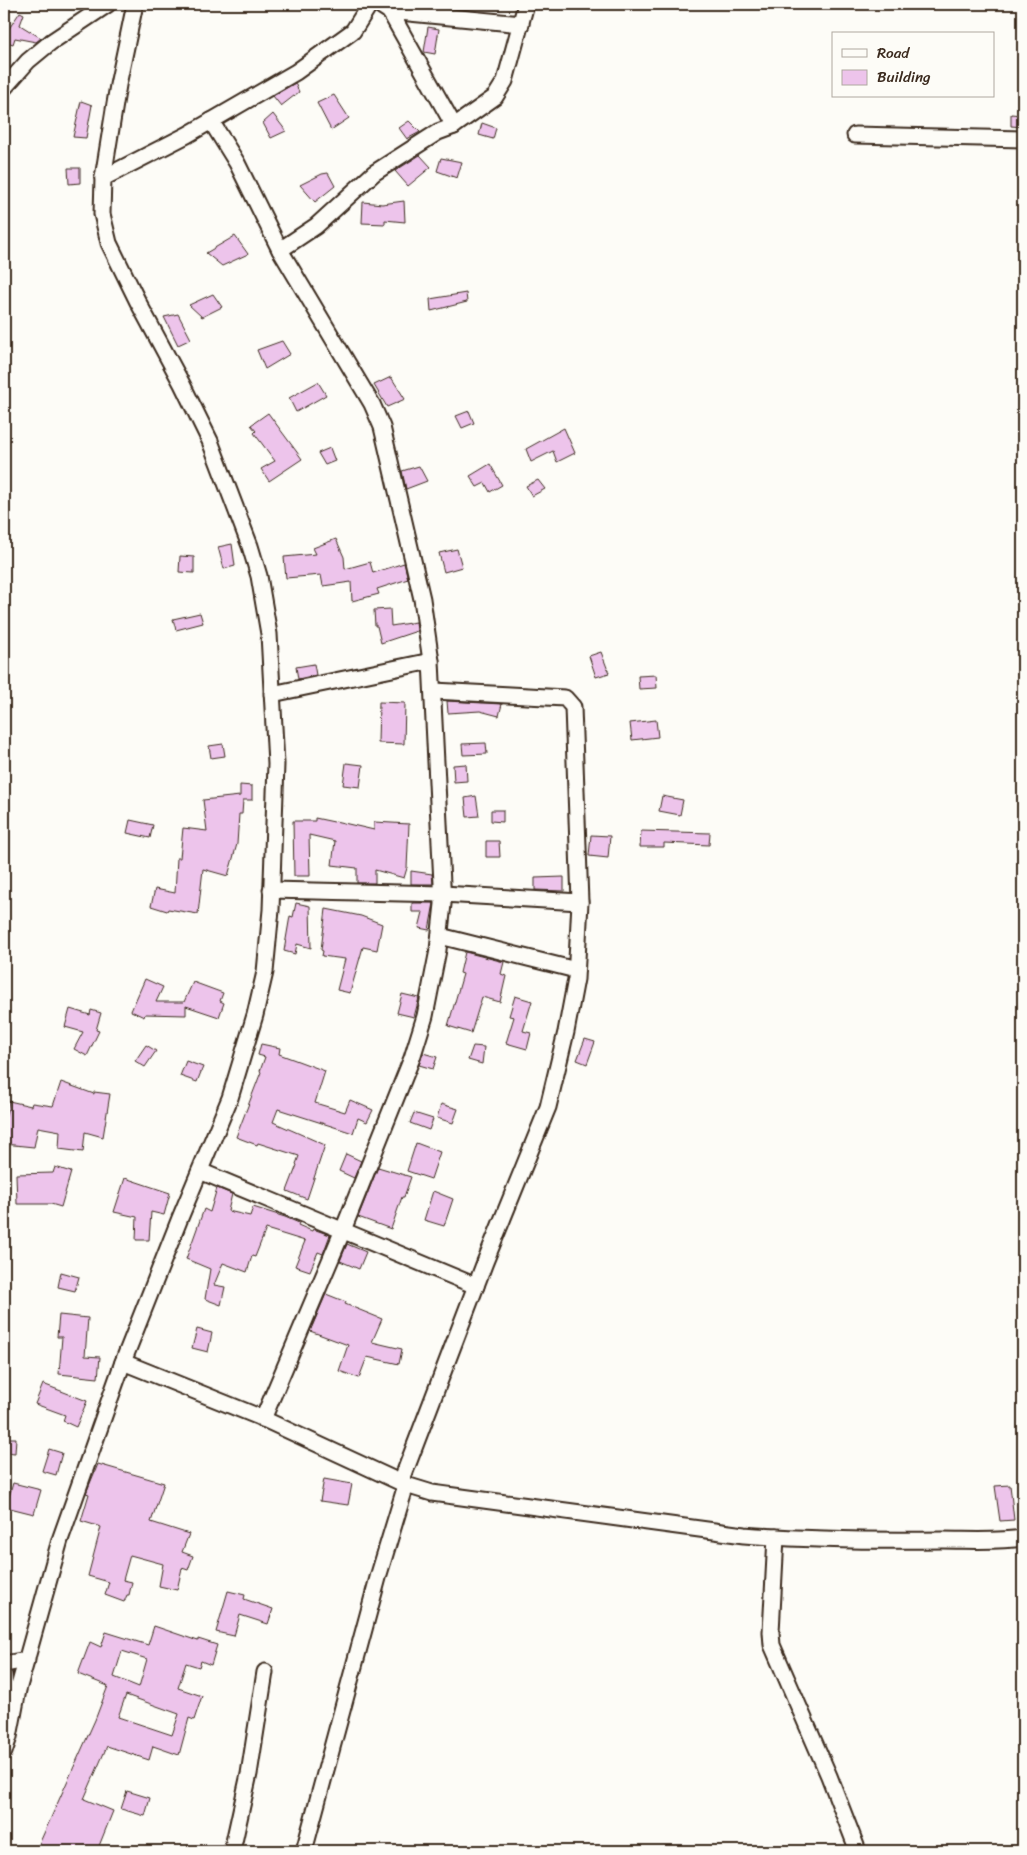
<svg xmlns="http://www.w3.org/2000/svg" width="1027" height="1855" viewBox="0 0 1027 1855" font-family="Sriracha,sans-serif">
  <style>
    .building { fill: #edc4eb; stroke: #3b2a1e; fill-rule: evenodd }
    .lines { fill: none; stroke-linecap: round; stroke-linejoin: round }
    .minor-casing { stroke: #3b2a1e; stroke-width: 19 }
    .minor { stroke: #fdfcf7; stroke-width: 15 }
  </style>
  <rect width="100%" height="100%" fill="#fdfcf7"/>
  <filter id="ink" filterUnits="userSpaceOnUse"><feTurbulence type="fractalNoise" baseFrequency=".02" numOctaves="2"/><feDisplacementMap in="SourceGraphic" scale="10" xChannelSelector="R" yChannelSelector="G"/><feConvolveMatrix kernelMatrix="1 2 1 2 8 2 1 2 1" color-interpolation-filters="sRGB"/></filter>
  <g filter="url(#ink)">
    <g class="building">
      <polygon points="20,12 24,14 20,25 41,38 36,42 15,38 13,44 4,41 4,36"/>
      <polygon points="428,27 439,29 435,54 424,52"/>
      <polygon points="295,83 299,92 281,106 273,96"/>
      <polygon points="334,95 349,118 331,130 317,103"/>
      <polygon points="81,101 92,105 86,138 73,137"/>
      <polygon points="273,114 286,131 271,138 263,123"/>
      <polygon points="1011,114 1021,115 1023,127 1011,126"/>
      <polygon points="409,121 420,132 407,139 399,128"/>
      <polygon points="482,123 496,128 493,139 479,135"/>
      <polygon points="420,155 431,167 408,186 395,171"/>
      <polygon points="441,158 462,162 457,178 437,171"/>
      <polygon points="68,168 80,168 80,183 69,184"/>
      <polygon points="328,173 335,186 315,202 300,185 322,174"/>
      <polygon points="404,201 405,222 385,220 385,224 362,223 363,202 382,204"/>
      <polygon points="235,236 248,254 222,266 206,253"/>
      <polygon points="466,293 467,302 431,311 430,299"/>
      <polygon points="213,294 222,307 202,317 189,305"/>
      <polygon points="178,314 191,339 178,345 164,317"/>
      <polygon points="282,341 290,354 265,369 257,350"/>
      <polygon points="391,377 405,399 387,407 374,385"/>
      <polygon points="318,382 326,395 296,412 289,398"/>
      <polygon points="469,411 474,423 462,428 456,416"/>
      <polygon points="268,413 302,459 269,481 261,469 275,461 254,433 256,431 251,425"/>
      <polygon points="564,428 575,453 557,462 553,451 531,462 526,449"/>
      <polygon points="330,448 335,461 325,465 318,453"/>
      <polygon points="490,464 502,485 490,492 485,483 477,487 470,476"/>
      <polygon points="419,466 427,481 406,489 402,471"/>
      <polygon points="538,480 545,489 532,496 526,486"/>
      <polygon points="336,539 344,557 345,569 370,562 373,573 404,563 408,579 377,589 379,594 352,601 351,582 323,586 321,575 286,578 284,557 316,554 313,548"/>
      <polygon points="232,544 235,566 224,569 218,547"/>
      <polygon points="457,549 462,567 444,572 439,553"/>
      <polygon points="180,556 194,557 194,573 179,572"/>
      <polygon points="390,609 391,626 416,622 417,631 381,643 377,626 375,626 374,610"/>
      <polygon points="200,613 203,623 176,630 173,619"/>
      <polygon points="601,652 609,673 596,677 589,656"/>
      <polygon points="314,664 316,675 298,679 296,667"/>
      <polygon points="656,675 657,688 639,689 638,676"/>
      <polygon points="447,701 501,704 502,704 499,716 480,711 448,713"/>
      <polygon points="379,702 405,703 404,744 378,743"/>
      <polygon points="656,720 658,737 632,740 630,723"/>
      <polygon points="486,743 487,754 463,755 462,744"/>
      <polygon points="223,744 225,756 211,758 209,746"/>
      <polygon points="346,763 363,765 360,787 343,785"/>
      <polygon points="466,764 467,781 454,782 453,765"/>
      <polygon points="240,785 252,786 252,800 243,800 242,814 239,814 237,844 228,876 203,869 198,914 168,909 167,911 151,906 155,889 175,893 177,858 180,858 183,828 207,831 203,800 240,796"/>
      <polygon points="476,796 479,816 467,817 465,798"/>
      <polygon points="662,796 683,800 680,815 659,811"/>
      <polygon points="491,810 503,810 503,822 491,821"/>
      <polygon points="315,818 334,822 335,821 374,830 374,822 409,824 407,868 404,878 375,870 375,883 357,883 357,868 332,865 335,841 309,835 310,876 294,876 293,821 315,821"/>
      <polygon points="130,820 153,825 150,838 127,833"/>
      <polygon points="641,831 710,833 709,845 664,843 664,847 640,847"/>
      <polygon points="591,835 610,836 608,858 589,856"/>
      <polygon points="486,841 499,841 500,857 486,857"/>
      <polygon points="411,871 432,874 433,884 411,884"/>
      <polygon points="564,877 564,891 535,890 535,878"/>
      <polygon points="296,903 310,906 311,948 297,944 295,954 284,951 290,916 293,917"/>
      <polygon points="412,903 434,903 429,930 419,928 423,912 412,912"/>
      <polygon points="326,909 361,916 382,924 377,950 363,947 350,993 337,990 345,959 322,956 323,951 321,950"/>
      <polygon points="465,952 504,962 501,974 506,976 500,1002 482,997 471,1033 448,1026 463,974 460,973"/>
      <polygon points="145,979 163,987 156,1002 184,1002 193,982 223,993 220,1001 224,1003 219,1017 186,1006 186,1015 145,1014 144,1017 131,1011"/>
      <polygon points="402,994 419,998 414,1017 397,1013"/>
      <polygon points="515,996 532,1001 523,1031 531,1033 527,1049 506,1043 514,1017 509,1016"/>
      <polygon points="70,1009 90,1015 91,1010 101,1013 96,1030 99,1031 87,1056 74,1049 83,1032 65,1027"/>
      <polygon points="585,1039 595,1042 587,1064 577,1060"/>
      <polygon points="261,1044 280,1048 279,1054 325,1071 315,1103 345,1112 350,1100 373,1110 367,1122 358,1118 353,1133 278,1109 273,1122 325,1145 307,1199 287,1191 297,1165 296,1164 299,1156 258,1143 257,1145 236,1137 261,1072 260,1071 265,1057 258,1055"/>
      <polygon points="146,1045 156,1051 145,1067 135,1061"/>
      <polygon points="473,1046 484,1047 482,1064 468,1060"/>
      <polygon points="423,1053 437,1057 433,1069 419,1065"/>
      <polygon points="186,1061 203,1067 197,1082 180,1076"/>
      <polygon points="61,1082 94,1094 94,1092 110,1094 103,1137 85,1132 83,1152 59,1149 60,1131 38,1127 34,1147 4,1144 4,1125 9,1101 31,1106 32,1103 53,1106"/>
      <polygon points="441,1104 458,1109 453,1123 437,1118"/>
      <polygon points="414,1113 433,1119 429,1130 410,1123"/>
      <polygon points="416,1143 440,1152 431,1179 407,1171"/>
      <polygon points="346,1154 361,1161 354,1178 339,1171"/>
      <polygon points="55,1167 71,1172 61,1207 51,1204 17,1204 16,1174 53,1173"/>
      <polygon points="378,1167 411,1177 404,1197 402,1197 391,1229 358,1217"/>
      <polygon points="125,1178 170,1193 164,1215 151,1212 149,1240 136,1240 137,1217 114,1212"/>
      <polygon points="217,1188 232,1194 228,1211 250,1216 253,1207 285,1217 299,1223 298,1225 312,1231 313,1229 330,1235 323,1254 318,1252 310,1271 295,1266 305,1241 266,1229 255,1257 252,1256 247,1272 223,1263 214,1285 225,1287 221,1305 205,1299 210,1269 186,1259 204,1209 210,1212"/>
      <polygon points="433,1191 453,1199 444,1226 424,1220"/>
      <polygon points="347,1244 366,1252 359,1269 340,1261"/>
      <polygon points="61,1272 79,1277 75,1291 58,1287"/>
      <polygon points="326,1294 346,1302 345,1304 382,1319 372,1342 402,1349 399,1364 367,1357 359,1378 339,1371 348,1345 310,1331"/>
      <polygon points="59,1315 88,1318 85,1356 100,1357 98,1378 59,1374 62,1337 57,1337"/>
      <polygon points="197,1329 212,1333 208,1352 192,1348"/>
      <polygon points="43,1384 87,1401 76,1427 63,1421 65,1415 35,1404"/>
      <polygon points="4,1438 16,1438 15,1453 4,1452"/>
      <polygon points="49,1449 62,1453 56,1475 42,1471"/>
      <polygon points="98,1464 164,1483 151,1522 189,1534 182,1552 193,1556 188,1570 182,1568 177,1590 159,1586 163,1564 130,1555 123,1580 132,1582 129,1595 127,1595 124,1602 105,1595 109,1582 88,1576 101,1527 81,1521 89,1494 86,1493"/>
      <polygon points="324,1479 352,1484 348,1505 320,1501"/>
      <polygon points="13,1483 41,1490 34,1514 6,1507"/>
      <polygon points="1010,1485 1014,1520 1000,1521 995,1486"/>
      <polygon points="228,1591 245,1595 244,1599 273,1609 268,1624 240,1615 234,1636 216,1632"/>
      <path d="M154,1626L198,1641V1639L217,1645L211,1665L201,1661L199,1667L186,1663L178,1688L202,1696L194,1720L189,1718L179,1755L153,1746L149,1760L107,1746L84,1799L113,1811L97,1851H36L95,1720L108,1686L78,1674L90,1642L101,1647L106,1632L148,1645ZM122,1651L147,1659L139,1687L114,1677ZM126,1695L179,1714L172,1735L118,1717Z"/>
      <polygon points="127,1791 150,1798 145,1816 121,1809"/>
    </g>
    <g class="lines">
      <defs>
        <g id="minor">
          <polyline points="378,4 389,11 393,17 454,126"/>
          <polyline points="389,11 521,24"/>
          <polyline points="4,88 28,61 51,42 108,4"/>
          <polyline points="211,121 237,163 280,250 372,404 382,427 422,599 431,661 443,904 438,950 425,1016 412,1058 343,1230 263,1419"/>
          <polyline points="855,135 1023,139"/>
          <polyline points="103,178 187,135 296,72 353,31 370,4"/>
          <polyline points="280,250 316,226 374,173 438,132 454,126 495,97 505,81 526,4"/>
          <polyline points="272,694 431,661"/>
          <polyline points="271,890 443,894 580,902"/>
          <polyline points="440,936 576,970"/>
          <polyline points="200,1171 476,1286"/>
          <path d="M123,1362L257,1416L406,1485L432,1493L744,1535C810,1540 876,1541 943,1540C969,1540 997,1542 1023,1538"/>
          <polyline points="401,1482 485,1262 548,1107 566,1032 576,979 580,902 573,707 565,698 434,691"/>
          <polyline points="776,1537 771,1632 772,1645 829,1776 858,1851"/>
          <polyline points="4,1664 27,1660"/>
          <polyline points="4,1676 7,1719"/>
          <polyline points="4,1752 9,1737 18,1690 60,1540 123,1362 180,1218 230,1098 255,1015 265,972 271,910 276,764 269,634 259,576 250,546 210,441 182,384 138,302 109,243 102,214 103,178 118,85 135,4"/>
          <polyline points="232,1851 249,1774 265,1672"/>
          <polyline points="304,1851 379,1574 406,1485"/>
        </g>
      </defs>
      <use href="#minor" class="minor-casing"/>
      <use href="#minor" class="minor"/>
    </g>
  </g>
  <rect width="1027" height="1855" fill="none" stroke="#fdfcf7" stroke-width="20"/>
  <rect x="10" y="10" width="1007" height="1835" fill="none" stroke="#3b2a1e" stroke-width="2" filter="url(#ink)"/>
  <rect x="832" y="32" width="162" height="65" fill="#fdfcf7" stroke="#afa8a0"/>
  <rect x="842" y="49" width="25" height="8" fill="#fdfcf7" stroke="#afa8a0"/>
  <text x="877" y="58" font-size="15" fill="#3b2a1e">Road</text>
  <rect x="842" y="70" width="25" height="15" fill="#edc4eb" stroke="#afa8a0"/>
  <text x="877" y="82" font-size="15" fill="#3b2a1e">Building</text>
</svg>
